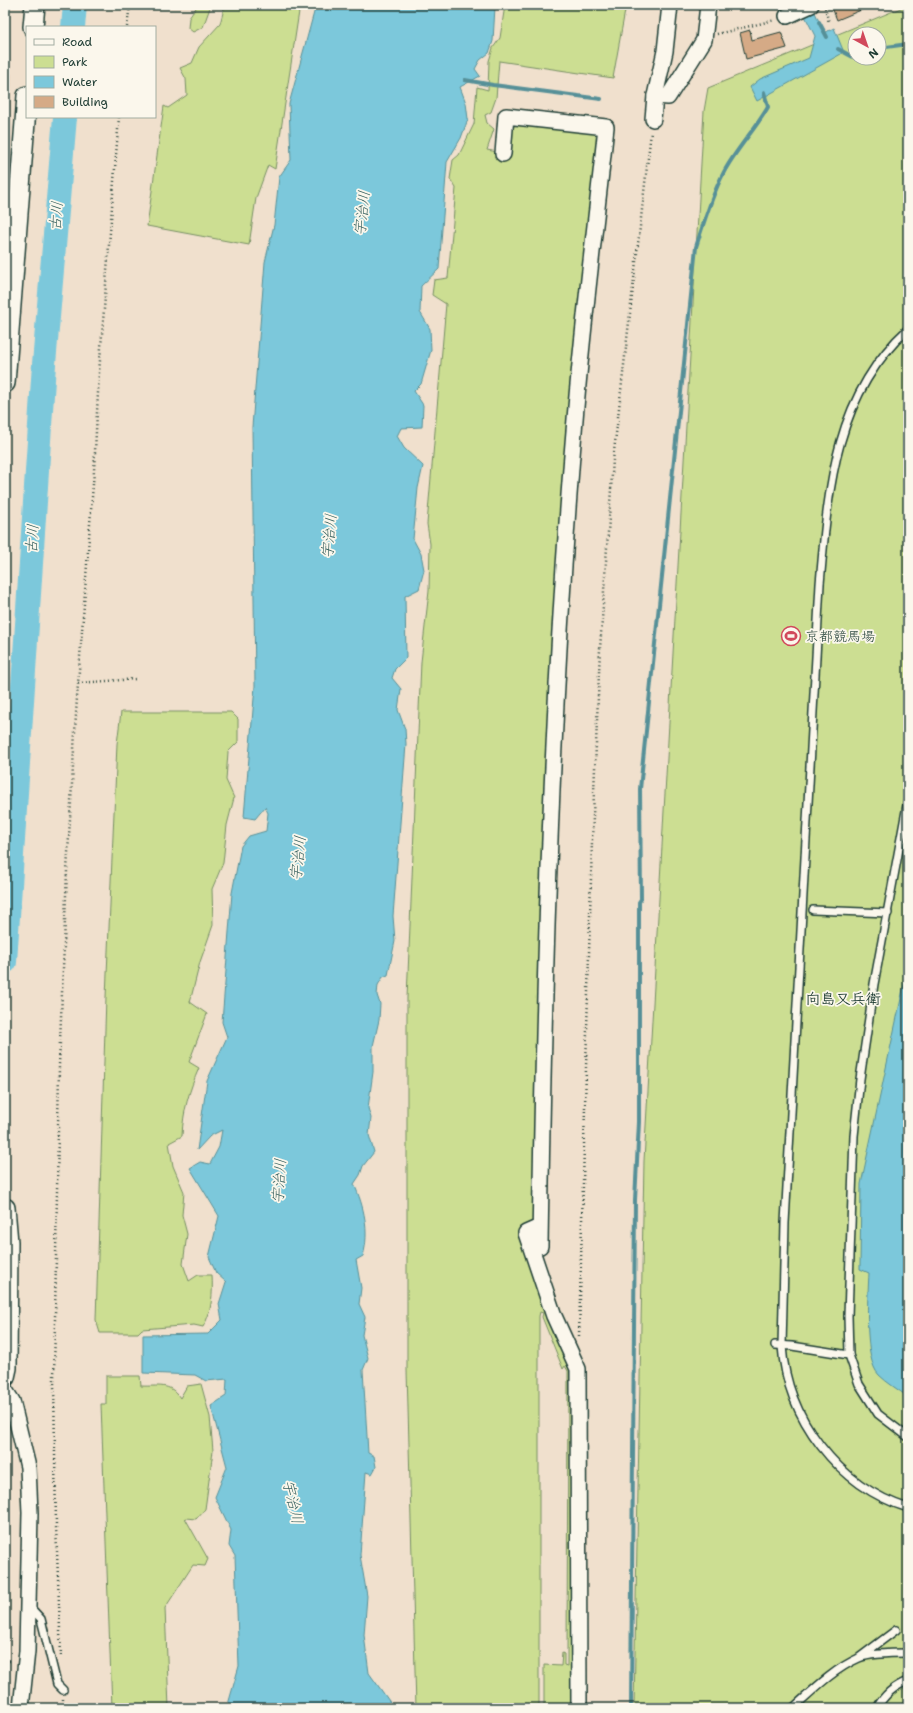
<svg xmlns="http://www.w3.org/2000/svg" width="913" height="1713" viewBox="0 0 913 1713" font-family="'Shantell Sans','Klee One',sans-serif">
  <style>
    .built { fill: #e8d0b8 }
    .green { fill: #ccde92; stroke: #768e63; fill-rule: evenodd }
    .water { fill: #7cc8db; stroke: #579098 }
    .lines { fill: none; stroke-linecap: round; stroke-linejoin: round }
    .stream { stroke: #579098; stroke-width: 4 }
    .river { stroke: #7cc8db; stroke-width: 24 }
    .building { fill: #d5aa86; stroke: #1f3d34 }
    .service-casing { stroke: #1f3d34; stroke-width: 10 }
    .minor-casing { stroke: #1f3d34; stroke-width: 18 }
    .tertiary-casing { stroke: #1f3d34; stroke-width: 22 }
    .path { stroke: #1f3d34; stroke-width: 2.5; stroke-dasharray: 1 3; stroke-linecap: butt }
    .service { stroke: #fbf7ec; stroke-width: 7 }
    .minor { stroke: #fbf7ec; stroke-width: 15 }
    .tertiary { stroke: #fbf7ec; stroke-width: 19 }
    .labels { text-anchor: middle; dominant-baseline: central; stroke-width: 3.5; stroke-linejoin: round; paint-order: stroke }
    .poi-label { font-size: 14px; fill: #1f3d34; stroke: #fbf7ec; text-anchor: start }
    .water-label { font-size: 15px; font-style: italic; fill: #36605e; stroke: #fbf7ec }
    .neighbourhood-label { font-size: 15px; font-weight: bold; fill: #1f3d34; stroke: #fbf7ec }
  </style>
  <rect width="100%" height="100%" fill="#f0e0cd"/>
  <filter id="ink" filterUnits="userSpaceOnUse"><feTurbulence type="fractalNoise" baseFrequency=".025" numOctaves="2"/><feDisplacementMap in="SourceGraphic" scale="8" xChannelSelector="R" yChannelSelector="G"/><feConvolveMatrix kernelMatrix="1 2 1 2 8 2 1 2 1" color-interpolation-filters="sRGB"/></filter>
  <g filter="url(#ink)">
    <polygon class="built" points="12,74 11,95 5,186 5,77"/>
    <g class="green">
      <polygon points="198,5 211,5 203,27 193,32 188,28 189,18"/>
      <polygon points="225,5 300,5 275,169 268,165 256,198 249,245 147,226 164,106 168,108 187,95 186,79 180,68 192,63 199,47 220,24"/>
      <polygon points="505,5 626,5 613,78 499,61 496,98 491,112 485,115 487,123 494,129 487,150 503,153 506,116 606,127 558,673 540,1246 526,1233 578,1369 579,1708 544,1708 544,1665 561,1666 562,1653 564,1654 564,1665 567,1666 568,1371 565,1366 563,1369 542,1317 543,1313 540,1312 539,1316 539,1708 416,1708 407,1370 407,998 421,662 429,591 430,544 427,524 446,304 432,295 434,280 448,278 456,188 450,179 453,160 459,155 474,124 477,87 488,90 489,61 493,48 500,38"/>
      <path d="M908,5V1708H634L644,1161L704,111L708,88ZM855,34H879V58H855Z"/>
      <path d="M121,712H231L238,719V742L228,752L226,780L234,798L227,825L223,863L212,889L213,925L200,962L190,1002L207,1014L189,1062L199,1068C189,1091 183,1111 182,1136L169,1143L173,1166L184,1192L182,1215L187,1234L183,1264L189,1281L198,1275H212C213,1293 212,1312 203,1327L194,1325L142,1329L138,1333H100L96,1320L106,997L117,744Z"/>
      <path d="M106,1376H140L141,1386C158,1387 170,1382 180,1398L187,1386L201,1384L210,1417L213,1451L205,1509L196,1519L185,1518L208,1559L205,1566L193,1565L165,1608L169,1708H112L101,1404H106Z"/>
    </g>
    <g class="water">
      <path d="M316,5H495V7L493,41L489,53L480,60L475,69L480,76L460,87L466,103L468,119L461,138L447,162L439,269L421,286L420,312L430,329L431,350L421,384L414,391L423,405L422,427L401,428L397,436L404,448L423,466L418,488L413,539L421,554L424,570L419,589L405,596L406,658L395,669L392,678L401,689L398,710L405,729L406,744L393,916L395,941L388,975L383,977L378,985L377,995L380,1004L379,1020L373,1046V1072L368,1108L371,1118L369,1135L374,1152L363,1166L360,1175L354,1184C364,1206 370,1232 363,1256L356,1260L361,1288L359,1304L365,1317L362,1335L368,1358L363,1370L368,1453L374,1456L376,1467L372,1474L366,1472L360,1555L367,1596L364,1635L369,1673L394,1708H227L239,1666L235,1556L229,1546L231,1530L215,1497L227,1467L211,1406L226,1396L227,1379L206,1381L195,1375L143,1373V1335L208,1334L222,1320L219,1304L226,1282L216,1273L209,1257L219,1216L190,1168L200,1162L210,1164L219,1147L222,1130L210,1136L197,1150L207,1081L227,1037L222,1022L232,893L241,846L249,836L266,831L268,813L265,807L255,819L244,817L255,686L252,427L265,262L274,225L279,177L291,160L289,104Z"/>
      <polygon points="814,10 824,33 834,28 843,50 841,54 757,101 750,87 760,79 809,58 815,36 804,14"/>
      <path d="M908,966V1397C899,1390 887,1383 879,1375C863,1359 868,1295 869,1273L860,1269L861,1184Z"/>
    </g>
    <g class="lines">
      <g class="stream">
        <polyline points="819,22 827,37"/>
        <polyline points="879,48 908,44"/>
        <polyline points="838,49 853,57 855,56"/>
        <polyline points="465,80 493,85 601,99"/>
        <path d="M631,1708L635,1200L639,1122V902L641,899L640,789L696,247C704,222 711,197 723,174C735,150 755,130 768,107L764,92"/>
      </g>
      <g class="river">
        <polyline points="73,27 75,5"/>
        <polyline points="5,962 44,364 65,117"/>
      </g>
    </g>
    <g class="building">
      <polygon points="831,5 873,5 837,20"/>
      <polygon points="750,30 752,40 781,32 787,48 746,59 740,33"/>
    </g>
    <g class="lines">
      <defs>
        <g id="service">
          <path d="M908,329C834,396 828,491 820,584L785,1223L782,1346C787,1418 838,1486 908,1508"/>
          <polyline points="908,800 874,984 860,1079 854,1136 848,1316 849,1355 859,1384 878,1414 908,1437"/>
          <polyline points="813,910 888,913"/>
          <polyline points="775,1345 792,1346 849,1355"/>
          <polyline points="30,1607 41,1619 57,1684 63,1690"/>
          <polyline points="860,1657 896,1630"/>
          <path d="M793,1708C813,1690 834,1669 859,1658C871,1653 895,1653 908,1653"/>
          <path d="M877,1708C884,1695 894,1686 908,1681"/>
        </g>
        <g id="minor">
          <polyline points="787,16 811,5"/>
          <polyline points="655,96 668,97 704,40 708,5"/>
          <polyline points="653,119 655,96 665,51 670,5"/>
          <path d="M503,154L506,116L606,127C596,221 584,314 576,407C552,686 544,966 540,1246L535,1229L526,1233L554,1316L578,1369L579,1708"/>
          <polyline points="5,1390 12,1401 28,1467 30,1513 27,1651 21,1708"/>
        </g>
        <g id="tertiary">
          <polyline points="33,27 35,5"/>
          <polyline points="5,383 27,96"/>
          <polyline points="5,1208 8,1242 7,1368 5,1377"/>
        </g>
      </defs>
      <use href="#service" class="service-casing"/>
      <use href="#minor" class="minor-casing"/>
      <use href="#tertiary" class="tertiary-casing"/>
      <g class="path">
        <polyline points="825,8 829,23"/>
        <polyline points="127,27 130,5"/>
        <polyline points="717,34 775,20"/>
        <polyline points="78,683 136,679"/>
        <polyline points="579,1336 592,840 600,649 613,460 651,132"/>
        <polyline points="61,1656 56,1526 54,1382 59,1066 67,871 77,697 94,471 99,373 119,117"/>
        <polyline points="5,1661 13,1661"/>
        <polyline points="63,1699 63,1708"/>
      </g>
      <use href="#service" class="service"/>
      <use href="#minor" class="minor"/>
      <use href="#tertiary" class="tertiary"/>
    </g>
  </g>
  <defs>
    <symbol id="stadium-ring" viewBox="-11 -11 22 22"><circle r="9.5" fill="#fbf7ec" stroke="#d1495b" stroke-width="1.5"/><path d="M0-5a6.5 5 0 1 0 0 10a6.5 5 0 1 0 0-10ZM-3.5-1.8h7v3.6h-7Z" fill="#d1495b"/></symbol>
  </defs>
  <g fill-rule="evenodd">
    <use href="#stadium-ring" x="780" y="625" width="22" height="22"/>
  </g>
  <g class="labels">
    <g class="poi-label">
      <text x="805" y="636">京都競馬場</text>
    </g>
    <g class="water-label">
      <text transform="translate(362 213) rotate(-84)">宇治川</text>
      <text transform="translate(56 216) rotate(-85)">古川</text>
      <text transform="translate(329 536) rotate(-85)">宇治川</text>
      <text transform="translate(32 539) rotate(-86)">古川</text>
      <text transform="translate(298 858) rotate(-84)">宇治川</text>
      <text transform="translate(279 1181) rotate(-86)">宇治川</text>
      <text transform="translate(293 1502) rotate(77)">宇治川</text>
    </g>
    <g class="neighbourhood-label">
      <text x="843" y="999">向島又兵衛</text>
    </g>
  </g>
  <rect width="913" height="1713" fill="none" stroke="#fbf7ec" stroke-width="20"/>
  <rect x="10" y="10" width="893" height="1693" fill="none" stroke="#1f3d34" stroke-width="1.5" filter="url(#ink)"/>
  <rect x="26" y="26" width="130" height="92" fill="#fbf7ec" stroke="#a3ada2"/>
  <rect x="34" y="39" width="20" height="6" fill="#fbf7ec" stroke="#a3ada2"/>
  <text x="62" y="46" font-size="12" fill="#1f3d34">Road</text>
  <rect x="34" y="56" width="20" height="12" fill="#ccde92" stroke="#a3ada2"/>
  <text x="62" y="66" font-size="12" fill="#1f3d34">Park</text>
  <rect x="34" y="76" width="20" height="12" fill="#7cc8db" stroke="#a3ada2"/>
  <text x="62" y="86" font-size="12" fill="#1f3d34">Water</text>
  <rect x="34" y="96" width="20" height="12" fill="#d5aa86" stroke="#a3ada2"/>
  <text x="62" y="106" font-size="12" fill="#1f3d34">Building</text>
  <g transform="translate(867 46) rotate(140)"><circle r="19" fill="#fbf7ec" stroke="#a3ada2"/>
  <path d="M0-3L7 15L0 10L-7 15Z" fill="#d1495b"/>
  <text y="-6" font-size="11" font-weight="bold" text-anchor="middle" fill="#1f3d34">N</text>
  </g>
</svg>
